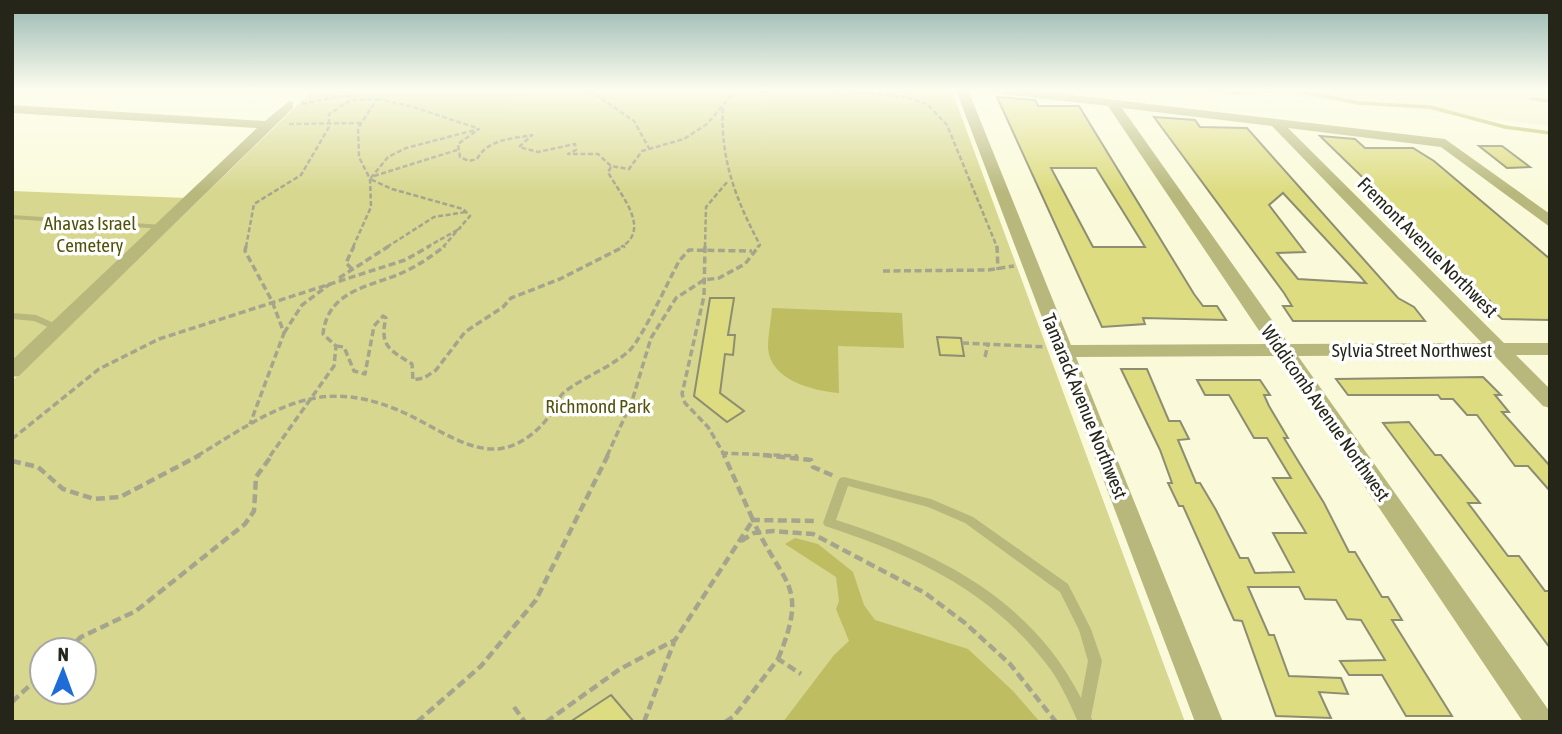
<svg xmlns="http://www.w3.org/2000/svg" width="1562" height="734" viewBox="0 0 1562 734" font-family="'Asap Condensed',sans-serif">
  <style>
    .built { fill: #f1f1ca }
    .green { fill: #d7d78f; fill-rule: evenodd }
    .water { fill: #bebd62 }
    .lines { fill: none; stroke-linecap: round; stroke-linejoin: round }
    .stream { stroke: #bebd62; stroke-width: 3.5 }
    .building { fill: #dddc81; stroke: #8d8d71; stroke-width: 2; fill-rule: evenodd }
    .path-far2 { stroke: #a5a58e; stroke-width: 2.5; stroke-dasharray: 5 2.5; stroke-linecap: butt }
    .path-far1 { stroke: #a5a58e; stroke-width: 3.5; stroke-dasharray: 7 3.5; stroke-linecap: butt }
    .path { stroke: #a5a58e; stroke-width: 4.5; stroke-dasharray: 9 4.5; stroke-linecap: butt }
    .service { fill: #b8b87d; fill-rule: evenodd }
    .minor { fill: #b8b87d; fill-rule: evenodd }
    .labels { text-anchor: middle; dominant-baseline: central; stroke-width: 7; stroke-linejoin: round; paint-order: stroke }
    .park-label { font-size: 19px; fill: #53520b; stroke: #fff }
    .street-label { font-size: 19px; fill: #25251a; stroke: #fff }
  </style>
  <rect width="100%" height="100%" fill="#fafadb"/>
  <polygon class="built" points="1243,90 1550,90 1550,126"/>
  <g class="green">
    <path d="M313,90L952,91L1185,722H12V381ZM42,650H84V692H42Z"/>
    <polygon points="12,191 187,198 12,360"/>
  </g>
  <g class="water">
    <path d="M772,308L902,313L904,348L838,346L839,393C813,391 770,380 768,348C768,335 771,321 772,308Z"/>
    <polygon points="795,538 818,544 853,572 864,605 875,620 968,649 1013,691 1040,722 783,722 834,655 849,641 836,609 839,601 836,577 785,544"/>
  </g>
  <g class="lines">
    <polyline class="stream" points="1211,90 1236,93 1268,90 1304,92 1359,103 1430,107 1505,127 1550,133"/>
  </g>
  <g class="building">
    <path d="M997,97L1035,100L1038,106H1079L1194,294L1203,306H1217L1226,320L1143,318L1145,324L1102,327ZM1051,168H1096L1145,247H1093Z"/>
    <path d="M1154,117L1195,120L1200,127L1247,128L1398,298L1414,307L1425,321H1293L1283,306H1292L1284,293ZM1283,193L1359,275L1366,283L1298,279L1277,253L1305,252L1269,205Z"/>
    <polygon points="1320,136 1355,139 1365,148 1413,148 1434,161 1550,259 1550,320 1502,319 1485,303 1492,303"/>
    <polygon points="1479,146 1502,146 1530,167 1507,168"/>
    <polygon points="710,298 734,298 728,335 735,335 733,355 725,354 720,393 744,411 727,422 694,396"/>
    <polygon points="937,337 961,338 964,356 940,355"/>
    <polygon points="1121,369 1147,369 1169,421 1180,421 1189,439 1178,440 1196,483 1200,483 1216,510 1240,558 1248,558 1255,573 1294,572 1273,533 1306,533 1273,478 1291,478 1267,438 1254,438 1229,395 1205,395 1197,380 1260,380 1270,395 1264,395 1269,406 1288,438 1284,438 1324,503 1349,552 1355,552 1382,597 1388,597 1402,620 1392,620 1452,716 1406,716 1382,675 1349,675 1340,661 1385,660 1361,620 1347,619 1336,600 1305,599 1299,587 1248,587 1269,635 1274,635 1289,676 1341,678 1348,694 1319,692 1331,718 1276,716 1242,621 1234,620 1183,506 1179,506 1168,483 1172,483 1160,450"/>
    <polygon points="1483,377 1501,395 1495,395 1509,412 1502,412 1550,466 1550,491 1528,466 1515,466 1477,415 1467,415 1453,399 1441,399 1438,395 1348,395 1336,379"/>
    <polygon points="1409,422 1435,455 1441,455 1480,503 1468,503 1508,556 1519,556 1545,591 1550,591 1550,648 1383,423"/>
    <polygon points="611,695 634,722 570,722"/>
  </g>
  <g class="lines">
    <g class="path-far2">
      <polyline points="589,90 634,121 650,150"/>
      <polyline points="833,90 906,97 927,104 947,125 997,247"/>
      <polyline points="377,99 410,106 477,128"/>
      <polyline points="302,104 341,96 356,97"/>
      <path d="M723,108C720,159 736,200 760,245L757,247"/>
      <polyline points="289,124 360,123"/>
      <path d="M611,167L608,172C618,192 653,229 621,247"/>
      <polyline points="374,176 457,150"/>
      <polyline points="246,247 254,204 301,175 329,127 329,114 351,100 377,99 358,128 359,157 370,179 371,207 353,247"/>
      <polyline points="387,247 434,217 466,212"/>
      <polyline points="427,247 461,228"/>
      <path d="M443,247L470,216L463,209L392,189L370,179L388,157L406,148L479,129L458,144L460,157L469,161L477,159C488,139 511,139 532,135L519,147L538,152L575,144L576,150L568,154H598L611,166L629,169L642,151L684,139L707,124L736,90"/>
      <polyline points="705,247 706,207 728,181"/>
    </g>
    <g class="path-far1">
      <polyline points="246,246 245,251 272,301 284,333 250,424"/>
      <polyline points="705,246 704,296 682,394 685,403 708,427 725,456"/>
      <polyline points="997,246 998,270"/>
      <polyline points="352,269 346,263 354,246"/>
      <polyline points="883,271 988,270 1014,266"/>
      <polyline points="339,278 389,246"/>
      <polyline points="284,333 302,305 330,284"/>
      <polyline points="962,343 1046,347"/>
      <path d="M336,346L344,347L354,371L365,374L374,326L383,316L386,318C379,346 390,350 412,364L413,380L424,378L436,370L465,332L503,307L511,298L560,279L625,246"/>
      <polyline points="985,357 988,344"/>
      <polyline points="12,439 99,369 159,339 405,260 430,246"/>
      <polyline points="721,453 798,456"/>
      <path d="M197,456C275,409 321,371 413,417C437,429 464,448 492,449C516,450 539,432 552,412C557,404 559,395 567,390C586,376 613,366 630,350C642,338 669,280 679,261L689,250L752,251"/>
      <path d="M270,456L334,366L336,346L323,334C328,289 371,287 404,272C419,265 432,256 445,246"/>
      <polyline points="607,456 632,401 651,338 676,298 704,280 719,278 745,264 759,246"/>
    </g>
    <g class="path">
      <polyline points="763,455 811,460 813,467 834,476"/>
      <polyline points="12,461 38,467 63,489 94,499 120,497 200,455"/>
      <polyline points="741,541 754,533 773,531 813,534 925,593 965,623 1010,664 1056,722"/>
      <polyline points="67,650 81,637 136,611 245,524 254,511 256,477 272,455"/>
      <path d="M778,659C810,582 782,586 753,520L816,521"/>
      <polyline points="12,702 42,674"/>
      <polyline points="514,707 525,722"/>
      <polyline points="417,722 481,666 536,600 608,455"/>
      <polyline points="546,722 620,669 675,640 753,520 724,455"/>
      <polyline points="644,722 674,642"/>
      <polyline points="725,722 734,716 778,659 801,674"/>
    </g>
    <g class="service">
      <polygon points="1532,97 1550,99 1550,103 1530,100 1529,99"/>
      <polygon points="12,215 163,225 167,227 163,229 12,219"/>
      <polygon points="12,313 36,315 56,324 58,332 53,335 50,334 48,327 34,321 12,319"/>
      <path d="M844,477L931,499L973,517L1068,584L1091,629L1102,661L1091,717L1093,722H1078C1070,704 1062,686 1051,670C994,592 914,555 825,526L823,523L838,481L840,478ZM848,486L928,507L965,523L1060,592L1079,630L1088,661L1081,698C1031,599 937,552 836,520Z"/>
    </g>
    <g class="minor">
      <path d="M956,90H968L1071,345L1268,344L1108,106L1004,94L998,90H1031L1445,139L1550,214V227L1441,147L1288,128L1504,343H1550V355H1516L1550,389V408L1543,406L1494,355L1298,356L1550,712V722H1523L1277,356L1076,357L1223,722H1195ZM1122,108L1272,126L1482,343L1289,344Z"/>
      <polygon points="289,101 293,102 293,108 19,376 12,377 12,360 257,128 12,113 12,105 265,121"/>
    </g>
  </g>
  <linearGradient id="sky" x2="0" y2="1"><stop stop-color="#97b8b2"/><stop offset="0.47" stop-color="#fdfdef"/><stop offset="1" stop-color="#fdfdef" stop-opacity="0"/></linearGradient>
  <rect width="1562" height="192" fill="url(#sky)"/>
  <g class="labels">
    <g class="park-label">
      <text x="90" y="223">Ahavas Israel<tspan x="90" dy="22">Cemetery</tspan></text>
      <text x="598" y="406">Richmond Park</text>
    </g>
    <g class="street-label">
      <text transform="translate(1428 247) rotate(45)">Fremont Avenue Northwest</text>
      <text x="1412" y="350">Sylvia Street Northwest</text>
      <text transform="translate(1085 406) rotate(68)">Tamarack Avenue Northwest</text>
      <text transform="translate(1326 413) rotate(55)">Widdicomb Avenue Northwest</text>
    </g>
  </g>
  <rect width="1562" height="734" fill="none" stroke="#25251a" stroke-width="28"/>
  <g transform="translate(63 671) rotate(1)"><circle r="33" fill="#ffffff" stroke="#a8a8a3" stroke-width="2"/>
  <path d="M0-5L12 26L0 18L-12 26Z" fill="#1e6cd7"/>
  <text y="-10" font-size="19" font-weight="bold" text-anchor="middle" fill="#25251a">N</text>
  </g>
</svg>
